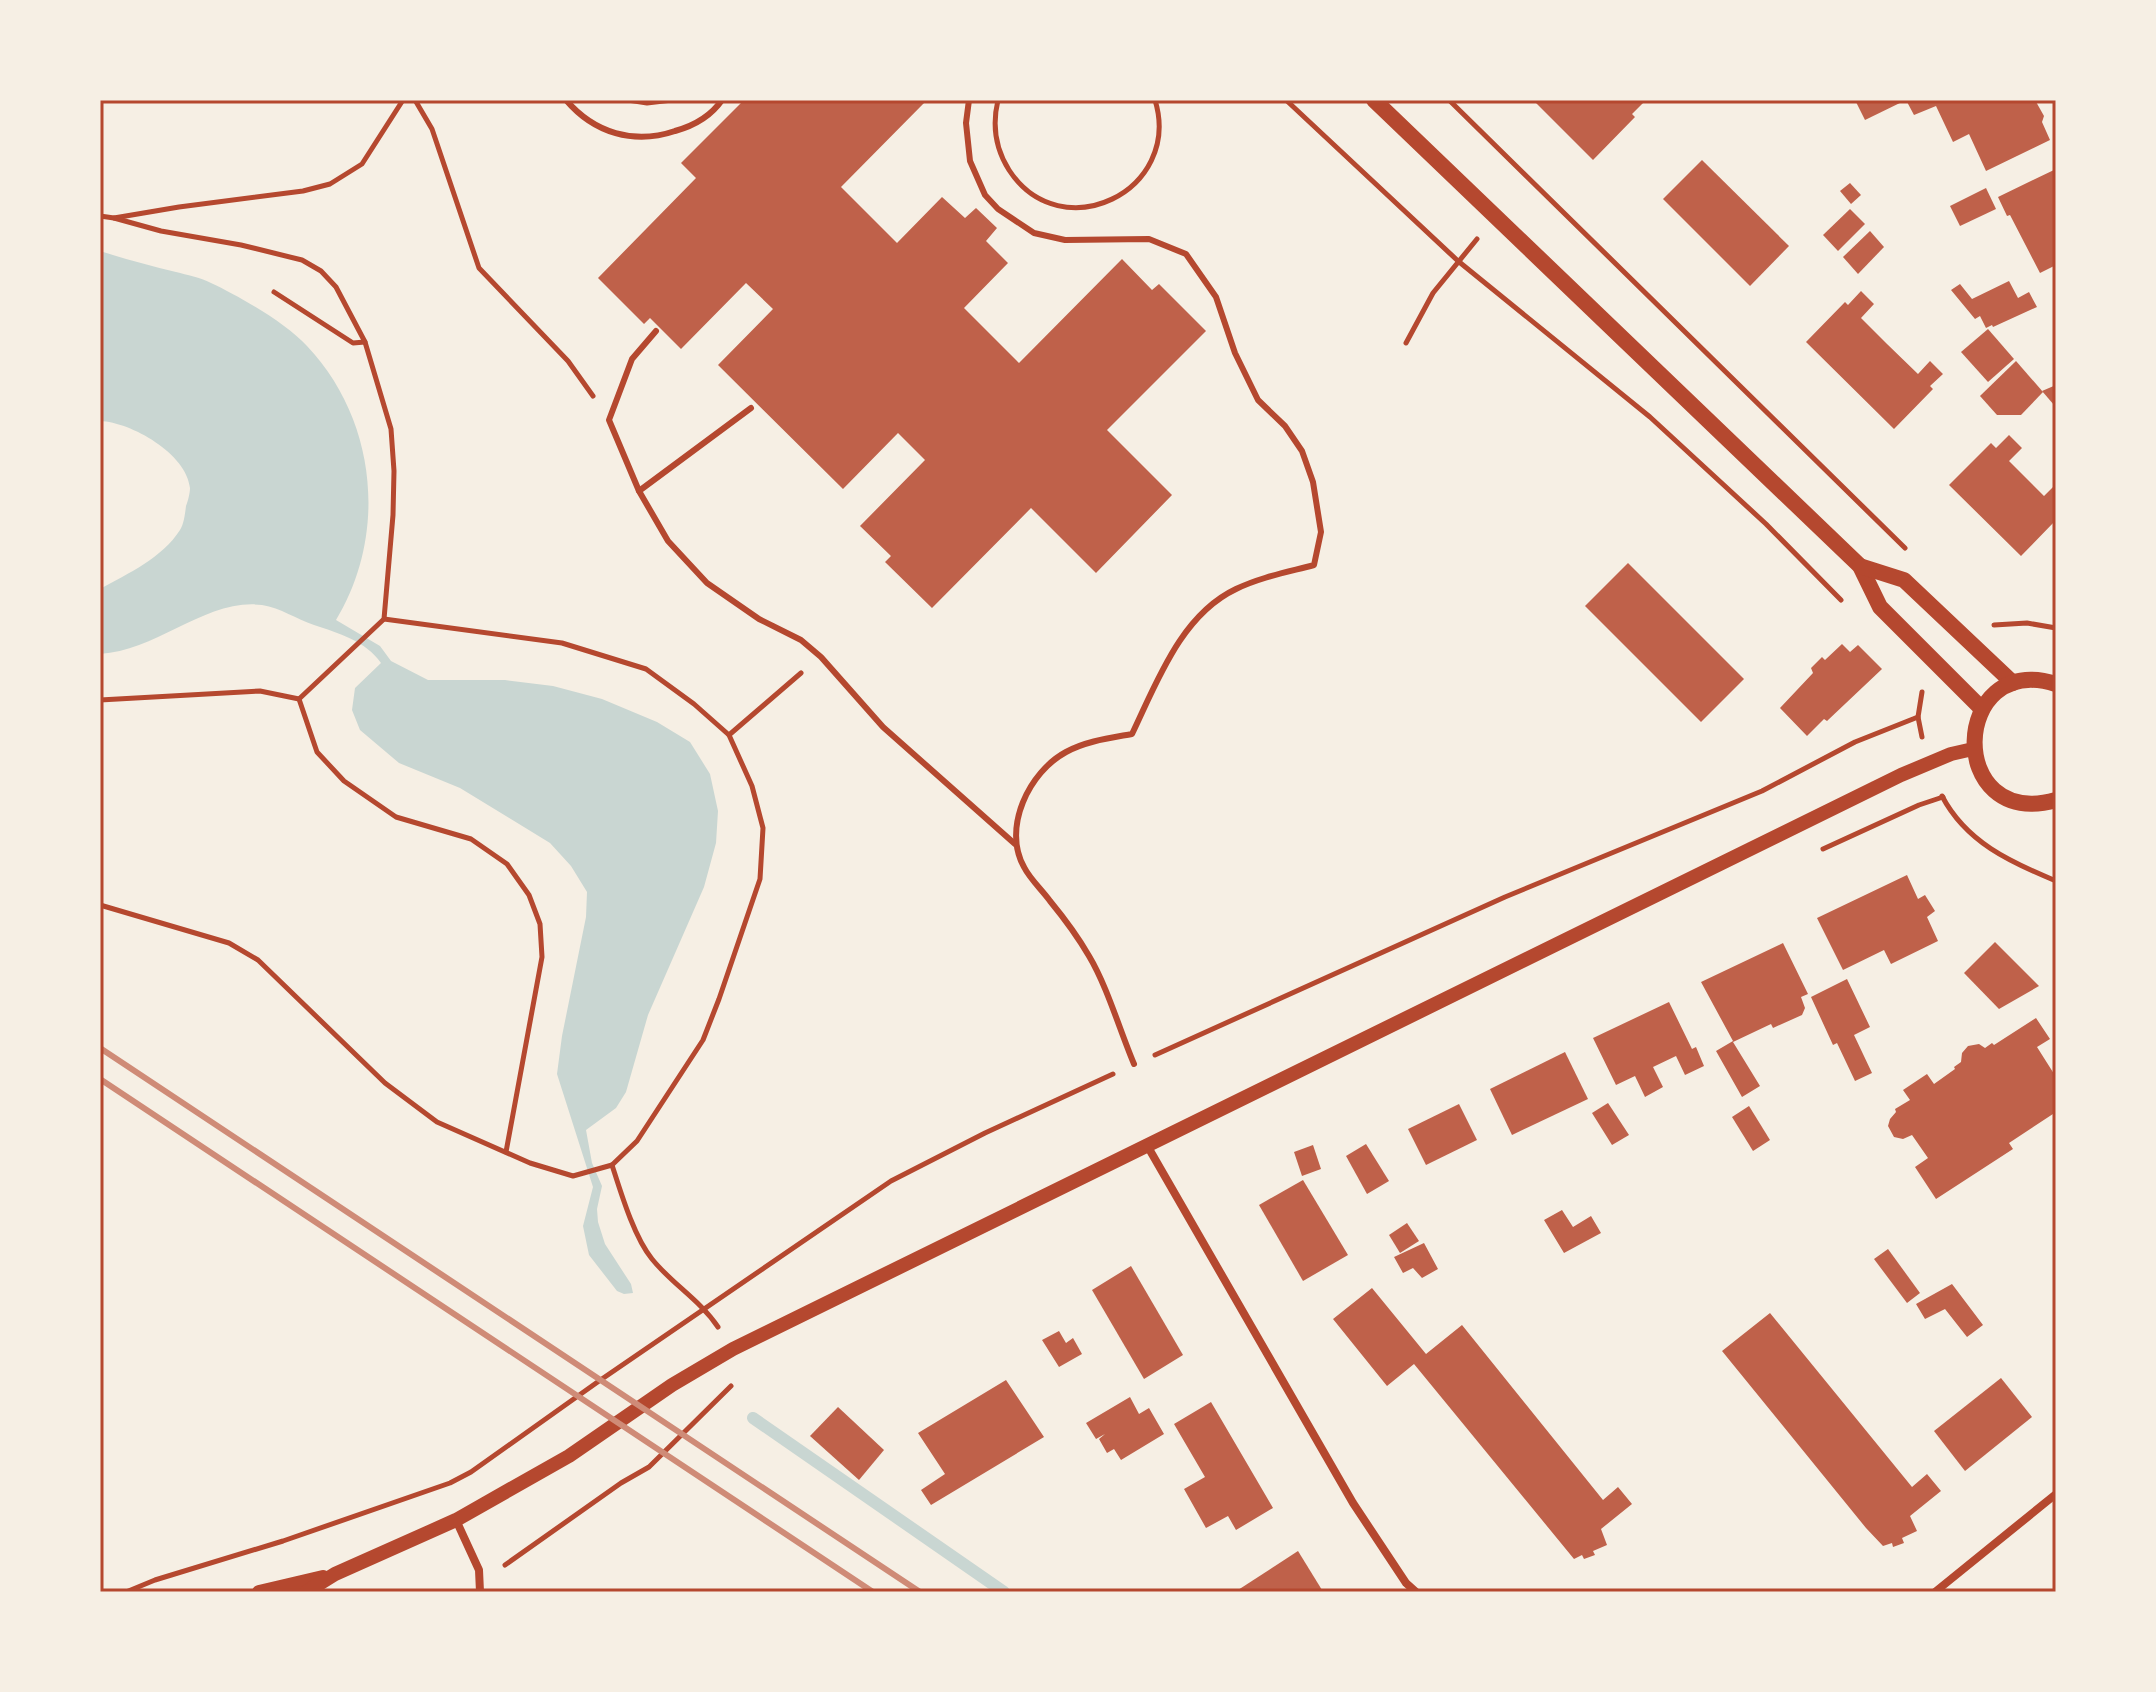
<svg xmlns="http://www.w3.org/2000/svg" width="2156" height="1692" viewBox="0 0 2156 1692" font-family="'Source Serif 4',serif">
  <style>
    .water { fill: #c9d6d2 }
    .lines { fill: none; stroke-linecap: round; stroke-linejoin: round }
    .stream { stroke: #c9d6d2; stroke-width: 12 }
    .building { fill: #bf614a }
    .path { stroke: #b5482f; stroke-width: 5 }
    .service { stroke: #b5482f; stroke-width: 6 }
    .minor { stroke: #b5482f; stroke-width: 8 }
    .tertiary { stroke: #b5482f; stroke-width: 14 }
    .secondary { stroke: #b5482f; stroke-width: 16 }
    .rail { stroke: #cf8b77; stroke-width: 6 }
    .neatline { fill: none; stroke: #b5482f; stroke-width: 3 }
  </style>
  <rect width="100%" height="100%" fill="#f6efe4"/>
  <path class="water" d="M100,251C125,259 151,266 176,272C187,275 200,277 211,283C239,296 286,323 307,346C377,420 388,534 336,620L380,646L391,661L428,680H505L553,686L602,699L657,722L690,742L710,774L718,811L716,843L704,887L648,1015L626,1092L616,1108L586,1130L592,1163L602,1186L597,1209L598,1222L605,1244L631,1284L633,1293L624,1294L617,1291L589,1255L583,1226L593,1187L557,1074L562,1036L586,917L587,892L571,866L550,843L460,788L399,763L360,730L352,710L355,688L381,663C366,641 338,633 314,625C296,619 281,608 262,605C207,598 157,651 100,654V589C129,573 162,558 180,530C184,524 185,514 186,506C188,501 190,493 190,488C187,454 131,422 100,421Z"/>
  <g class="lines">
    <polyline class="stream" points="753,1418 1004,1592"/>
  </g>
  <g class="building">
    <polygon points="744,100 927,100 841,187 897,243 942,197 965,218 976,208 997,228 986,241 1008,263 964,308 1019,363 1122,259 1152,290 1159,284 1206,331 1107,430 1172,495 1096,573 1031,508 932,608 885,562 891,556 860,526 925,460 898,433 843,489 718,365 773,309 746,283 681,349 650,318 644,324 598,278 696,178 681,163"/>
    <polygon points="1533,100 1618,101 1646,100 1632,114 1635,117 1593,160"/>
    <polygon points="1855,100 1906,100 1865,120"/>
    <polygon points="1906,100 2035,100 2044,116 2042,122 2050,140 1986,171 1969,134 1953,142 1936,106 1914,115"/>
    <polygon points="1702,160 1789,246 1750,286 1663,199"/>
    <polygon points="2056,169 2056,265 2040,273 2010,215 2007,216 1998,197"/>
    <polygon points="1850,183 1861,195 1851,204 1840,191"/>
    <polygon points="1986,188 1996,209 1960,226 1950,206"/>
    <polygon points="1850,209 1865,224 1838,251 1823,235"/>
    <polygon points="1870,231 1884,247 1858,274 1843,257"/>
    <polygon points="2009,281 2018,298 2029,292 2037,307 1993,327 1992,325 1986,328 1980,316 1975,319 1951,290 1960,284 1972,299"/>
    <polygon points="1861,291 1874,304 1861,318 1887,344 1918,374 1930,361 1943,374 1930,386 1933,389 1894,429 1806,342 1845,302 1848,305"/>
    <polygon points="1988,329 2014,359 1988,382 1961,352"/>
    <polygon points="2016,361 2043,392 2021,415 1997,415 1980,396"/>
    <polygon points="2056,385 2056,404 2054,405 2042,391"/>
    <polygon points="2009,435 2022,448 2009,461 2044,496 2056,484 2056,520 2021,556 1949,485 1991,443 1996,448"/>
    <polygon points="1628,563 1744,679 1701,722 1585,606"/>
    <polygon points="1842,644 1850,652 1858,645 1882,669 1827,721 1824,719 1807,736 1780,708 1813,673 1811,668 1822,657 1825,660"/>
    <polygon points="1907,875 1918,899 1925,895 1935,911 1927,917 1938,941 1891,964 1884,950 1843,970 1817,918"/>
    <polygon points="1995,942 2039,986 1999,1009 1964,973"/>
    <polygon points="1783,943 1808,994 1801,997 1805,1008 1802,1015 1773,1028 1771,1024 1733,1042 1760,1086 1742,1097 1716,1051 1733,1041 1701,982"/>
    <polygon points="1847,979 1870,1027 1854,1035 1872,1073 1855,1081 1837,1043 1833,1045 1811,997"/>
    <polygon points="1669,1002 1692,1049 1696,1047 1704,1066 1685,1075 1676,1056 1653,1067 1663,1087 1645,1097 1635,1076 1616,1085 1593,1038"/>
    <polygon points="2036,1018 2050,1039 2037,1047 2056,1077 2056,1112 2009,1143 2013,1149 1936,1199 1915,1167 1928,1158 1912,1135 1903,1139 1894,1137 1888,1126 1890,1119 1896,1112 1895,1109 1910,1100 1903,1090 1927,1074 1934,1084 1955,1069 1954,1067 1961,1062 1962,1053 1968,1046 1979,1044 1985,1048 1992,1043 1994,1045"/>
    <polygon points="1565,1052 1588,1099 1512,1135 1490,1089"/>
    <polygon points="1608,1103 1629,1135 1612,1145 1592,1113"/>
    <polygon points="1459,1104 1477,1140 1426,1165 1408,1129"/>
    <polygon points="1749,1106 1770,1140 1753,1151 1732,1117"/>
    <polygon points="1366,1144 1389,1181 1367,1194 1346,1156"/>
    <polygon points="1313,1145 1321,1169 1302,1176 1294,1152"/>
    <polygon points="1303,1180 1348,1255 1303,1281 1259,1205"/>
    <polygon points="1562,1210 1573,1227 1591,1216 1601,1233 1564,1253 1544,1220"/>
    <polygon points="1407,1223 1419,1241 1400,1253 1389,1235"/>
    <polygon points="1424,1243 1438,1269 1422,1278 1413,1268 1403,1273 1394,1257"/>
    <polygon points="1888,1249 1920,1293 1907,1303 1874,1259"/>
    <polygon points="1131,1266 1183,1355 1144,1379 1092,1290"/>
    <polygon points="1952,1284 1983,1325 1967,1337 1945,1309 1925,1319 1916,1304"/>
    <polygon points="1372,1288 1426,1354 1462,1325 1603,1500 1618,1487 1632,1504 1601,1529 1607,1545 1593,1551 1595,1555 1584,1559 1582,1555 1574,1559 1414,1364 1387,1386 1333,1319"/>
    <polygon points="1770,1313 1912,1487 1927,1474 1941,1491 1910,1516 1917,1531 1902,1538 1904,1543 1893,1547 1892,1543 1883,1546 1866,1528 1722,1351"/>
    <polygon points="1059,1331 1066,1343 1073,1338 1082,1354 1059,1367 1042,1340"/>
    <polygon points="2001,1378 2032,1417 1965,1471 1934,1431"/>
    <polygon points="1006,1380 1044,1437 931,1505 921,1490 945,1474 918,1433"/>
    <polygon points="1130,1397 1139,1414 1149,1408 1164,1434 1121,1460 1114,1449 1107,1453 1099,1439 1105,1434 1096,1439 1086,1423"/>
    <polygon points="1211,1402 1273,1508 1236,1530 1228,1516 1206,1528 1184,1489 1205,1477 1174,1424"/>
    <polygon points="838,1407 884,1450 859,1480 810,1436"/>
    <polygon points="1298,1551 1322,1590 1239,1592 1238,1590"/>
  </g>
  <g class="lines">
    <g class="path">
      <polyline points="415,100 432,129 479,268 568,361 593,396"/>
      <polyline points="628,100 647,103 672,100"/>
      <path d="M998,100C992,125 995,148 1009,170C1061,250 1183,191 1155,100"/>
      <polyline points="1286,100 1458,261 1650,417 1766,524 1841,600"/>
      <polyline points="1449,100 1905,548"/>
      <polyline points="100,216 114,218 179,207 303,191 330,184 362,164 403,100"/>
      <polyline points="114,218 161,231 241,245 302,260 321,271 336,287 365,342 391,429 394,471 393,515 384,619 299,699"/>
      <polyline points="274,292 353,343 365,342"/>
      <polyline points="1406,343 1433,293 1477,239"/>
      <polyline points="384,619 562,643 646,669 694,704 729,735 801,673"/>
      <polyline points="1994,625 2027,623 2056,628"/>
      <polyline points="1922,692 1918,717 1922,737"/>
      <polyline points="100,700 260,691 299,699 317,752 344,781 396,817 471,839 507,864 529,895 540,924 542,957 506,1152"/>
      <path d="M1942,796C1966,842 2010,862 2056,881"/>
      <polyline points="1823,849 1919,805 1943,797"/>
      <path d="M100,905L229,943L258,960L385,1083L437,1122L530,1163L573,1176L612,1165C621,1193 634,1237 652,1259C672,1284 700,1300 718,1327"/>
      <polyline points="1155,1055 1505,897 1762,791 1855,742 1918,717"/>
      <polyline points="612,1165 637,1141 703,1040 719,999 760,879 763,828 752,786 729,735"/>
      <polyline points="505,1565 621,1483 649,1467 731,1386"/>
      <polyline points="126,1592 155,1580 283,1541 450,1483 471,1472 599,1381 891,1181 985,1133 1113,1074"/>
    </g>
    <g class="service">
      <path d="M566,100C594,133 634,145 675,131C693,126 711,116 722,100"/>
      <path d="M969,100L966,123L970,161L985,195L998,209L1034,233L1065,240L1149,239L1186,254L1216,297L1235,353L1258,400L1285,426L1302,451L1313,482L1321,532L1314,565C1288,572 1261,577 1236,589C1181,615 1157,682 1132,734C1110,738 1086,741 1066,752C1029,772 1002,828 1024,867C1030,879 1042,890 1050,901C1064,918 1078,937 1089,956C1107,986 1120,1031 1134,1064"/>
      <polyline points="656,331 632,359 609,420 639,491 668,541 707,583 759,619 801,640 821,657 883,727 1015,844"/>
      <polyline points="639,491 751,408"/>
    </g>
    <g class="minor">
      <polyline points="1148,1147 1353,1503 1406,1583 1416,1592"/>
      <polyline points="456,1520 479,1570 480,1592"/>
      <polyline points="1935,1592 2056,1494"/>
    </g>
    <g class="tertiary">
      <polyline points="259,1592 323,1577"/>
      <polyline points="306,1592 335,1574 456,1520 569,1456 672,1385 733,1349 1901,775 1951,754 1973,749"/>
    </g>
    <g class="secondary">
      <polyline points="1374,100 1860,566 1880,607 1982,709"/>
      <polyline points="1860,566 1904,580 2013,683"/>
      <path d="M2056,684C1950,651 1945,831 2056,800"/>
    </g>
    <g class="rail">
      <polyline points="100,1048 920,1592"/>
      <polyline points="100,1079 873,1592"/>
    </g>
  </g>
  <rect width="2156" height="1692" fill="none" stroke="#f6efe4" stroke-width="204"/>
  <rect x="102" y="102" width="1952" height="1488" class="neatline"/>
</svg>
